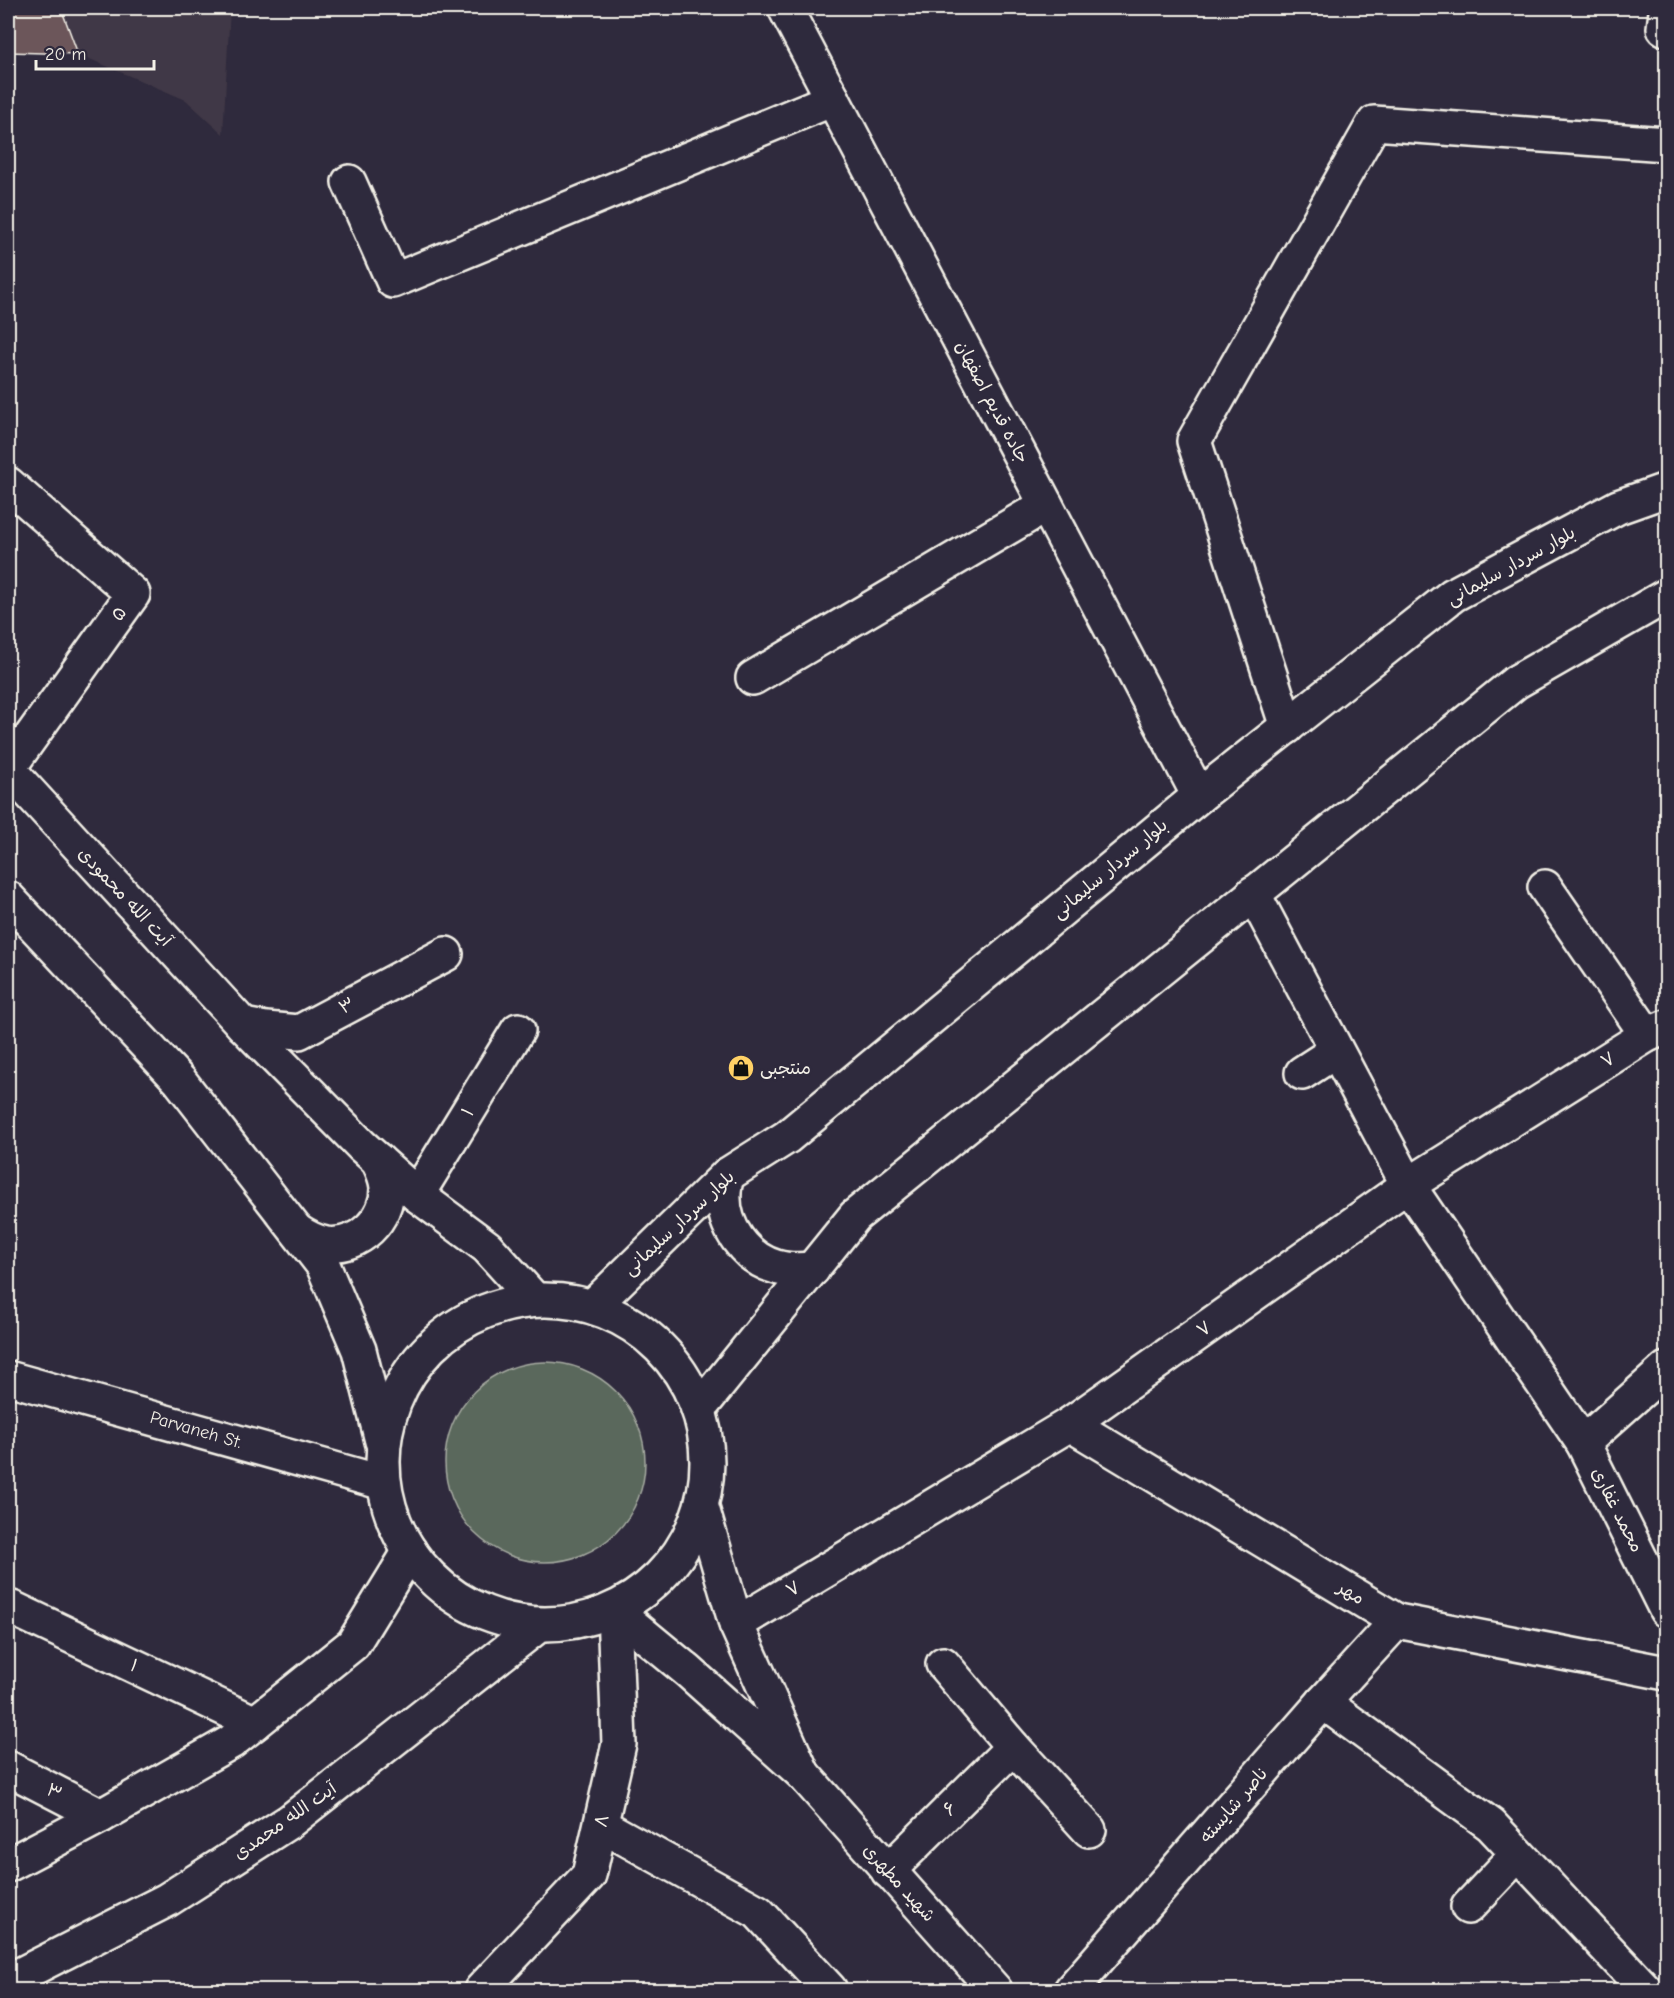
<svg xmlns="http://www.w3.org/2000/svg" width="1674" height="1998" viewBox="0 0 1674 1998" font-family="'Comic Neue','Playpen Sans Arabic',sans-serif">
  <style>
    .built { fill: #413846 }
    .green { fill: #5a675c; stroke: #a7aca2; stroke-width: 1.5 }
    .building { fill: #6c575a; stroke: #f4f1e8; stroke-width: 1.5 }
    .lines { fill: none; stroke-linecap: round; stroke-linejoin: round }
    .minor-casing { stroke: #f4f1e8; stroke-width: 38 }
    .major-casing { stroke: #f4f1e8; stroke-width: 38 }
    .highway-casing { stroke: #f4f1e8; stroke-width: 38 }
    .minor { stroke: #2f2a3d; stroke-width: 33 }
    .major { stroke: #2f2a3d; stroke-width: 33 }
    .highway { stroke: #2f2a3d; stroke-width: 33 }
    .labels { text-anchor: middle; dominant-baseline: central; stroke-width: 5; stroke-linejoin: round; paint-order: stroke }
    .street-label { font-size: 18px; fill: #f4f1e8; stroke: #2f2a3d }
    .poi-label { font-size: 18px; fill: #f4f1e8; stroke: #2f2a3d; text-anchor: start }
  </style>
  <rect width="100%" height="100%" fill="#2f2a3d"/>
  <filter id="ink" filterUnits="userSpaceOnUse"><feTurbulence type="fractalNoise" baseFrequency=".0167" numOctaves="2"/><feDisplacementMap in="SourceGraphic" scale="12" xChannelSelector="R" yChannelSelector="G"/><feConvolveMatrix kernelMatrix="1 2 1 2 8 2 1 2 1" color-interpolation-filters="sRGB"/></filter>
  <g filter="url(#ink)">
    <polygon class="built" points="8,8 230,8 223,134 186,100 78,54 8,52"/>
    <circle class="green" cx="545" cy="1462" r="100"/>
    <polygon class="building" points="8,8 61,8 78,54 8,52"/>
    <g class="lines">
      <defs>
        <g id="minor">
          <polyline points="785,8 1199,796"/>
          <polyline points="1666,12 1664,28 1666,29"/>
          <polyline points="349,182 393,281 833,99"/>
          <polyline points="8,484 133,594 8,769"/>
          <polyline points="753,678 1046,505"/>
          <polyline points="1287,727 1194,441 1374,123 1666,144"/>
          <polyline points="1545,887 1647,1035"/>
          <polyline points="1253,893 1408,1185 1583,1443 1666,1610"/>
          <polyline points="243,1025 266,1029 299,1032 446,954"/>
          <polyline points="1302,1073 1336,1051"/>
          <polyline points="417,1195 518,1030"/>
          <polyline points="8,1378 384,1483"/>
          <polyline points="1070,1424 1397,1621 1666,1673"/>
          <polyline points="1583,1443 1666,1369"/>
          <polyline points="12,1608 255,1723"/>
          <polyline points="736,1624 1070,1424 1408,1185 1647,1035 1666,1027"/>
          <polyline points="943,1664 1013,1747 1089,1830"/>
          <polyline points="1323,1702 1491,1825 1646,1990"/>
          <polyline points="8,1768 101,1816"/>
          <polyline points="601,1825 758,1912 830,1990"/>
          <polyline points="888,1871 1013,1747"/>
          <polyline points="1468,1907 1518,1854"/>
          <polyline points="481,1990 589,1875 619,1744 614,1610"/>
          <polyline points="1071,1990 1323,1702 1397,1621"/>
        </g>
        <g id="major">
          <polyline points="614,1610 688,1671 803,1774 736,1624 702,1508"/>
          <polyline points="803,1774 995,1990"/>
        </g>
        <g id="highway">
          <polyline points="8,769 243,1025 362,1146 417,1195 487,1247 534,1299"/>
          <polyline points="8,898 180,1081 323,1265 359,1350 382,1441"/>
          <path d="M727,1175C726,1181 724,1187 724,1193C722,1226 745,1258 776,1267C788,1271 801,1270 813,1269"/>
          <path d="M297,1231C306,1237 315,1242 326,1244C359,1248 388,1219 387,1187C386,1177 382,1169 378,1160"/>
          <circle cx="545" cy="1462" r="162"/>
          <polyline points="593,1306 727,1175 787,1137 1199,796 1453,595 1618,507 1666,490"/>
          <polyline points="699,1409 855,1216 1516,682 1666,596"/>
          <polyline points="8,1865 101,1816 231,1742 255,1723 353,1644 410,1551"/>
          <polyline points="8,1981 167,1900 290,1821 539,1625"/>
        </g>
      </defs>
      <use href="#minor" class="minor-casing"/>
      <use href="#major" class="major-casing"/>
      <use href="#highway" class="highway-casing"/>
      <use href="#minor" class="minor"/>
      <use href="#major" class="major"/>
      <use href="#highway" class="highway"/>
    </g>
  </g>
  <defs>
    <symbol id="shop-disc" viewBox="-11 -11 22 22"><circle r="9.5" fill="#ffd166" stroke="#2f2a3d"/><path d="M-5-2.5h2.3a2.7 3.5 0 0 1 5.4 0H5L5.5 6h-11ZM-1.5-2.5h3a1.5 2.3 0 0 0-3 0Z" fill="#111"/></symbol>
  </defs>
  <g fill-rule="evenodd">
    <use href="#shop-disc" x="726" y="1053" width="30" height="30"/>
  </g>
  <g class="labels">
    <g class="street-label">
      <text transform="translate(992 402) rotate(62)">جاده قدیم اصفهان</text>
      <text transform="translate(1511 566) rotate(-29)">بلوار سردار سلیمانی</text>
      <text transform="translate(119 614) rotate(-55)">۵</text>
      <text transform="translate(1110 869) rotate(-40)">بلوار سردار سلیمانی</text>
      <text transform="translate(125 897) rotate(47)">آیت الله محمودی</text>
      <text transform="translate(347 1006) rotate(-28)">۳</text>
      <text transform="translate(1608 1060) rotate(-32)">۷</text>
      <text transform="translate(468 1112) rotate(-59)">۱</text>
      <text transform="translate(679 1223) rotate(-43)">بلوار سردار سلیمانی</text>
      <text transform="translate(1204 1329) rotate(-35)">۷</text>
      <text transform="translate(196 1430) rotate(16)">Parvaneh St.</text>
      <text transform="translate(1617 1510) rotate(63)">محمد غفاری</text>
      <text transform="translate(793 1589) rotate(-31)">۷</text>
      <text transform="translate(1351 1593) rotate(31)">مهر</text>
      <text transform="translate(134 1666) rotate(25)">۱</text>
      <text transform="translate(54 1792) rotate(27)">۳</text>
      <text transform="translate(1234 1805) rotate(-49)">ناصر شایسته</text>
      <text transform="translate(950 1809) rotate(-45)">۶</text>
      <text transform="translate(285 1821) rotate(-35)">آیت الله محمدی</text>
      <text transform="translate(602 1821) rotate(-77)">۸</text>
      <text transform="translate(899 1883) rotate(48)">شهید مطهری</text>
    </g>
    <g class="poi-label">
      <text x="760" y="1068">منتجبی</text>
    </g>
  </g>
  <rect width="1674" height="1998" fill="none" stroke="#2f2a3d" stroke-width="30"/>
  <rect x="15" y="15" width="1644" height="1968" fill="none" stroke="#f4f1e8" stroke-width="2" filter="url(#ink)"/>
  <path d="M36 60v9h118v-9" fill="none" stroke="#f4f1e8" stroke-width="3"/>
  <text x="45" y="60" font-size="18" fill="#f4f1e8" stroke="#2f2a3d" stroke-width="4.5" paint-order="stroke">20 m</text>
</svg>
